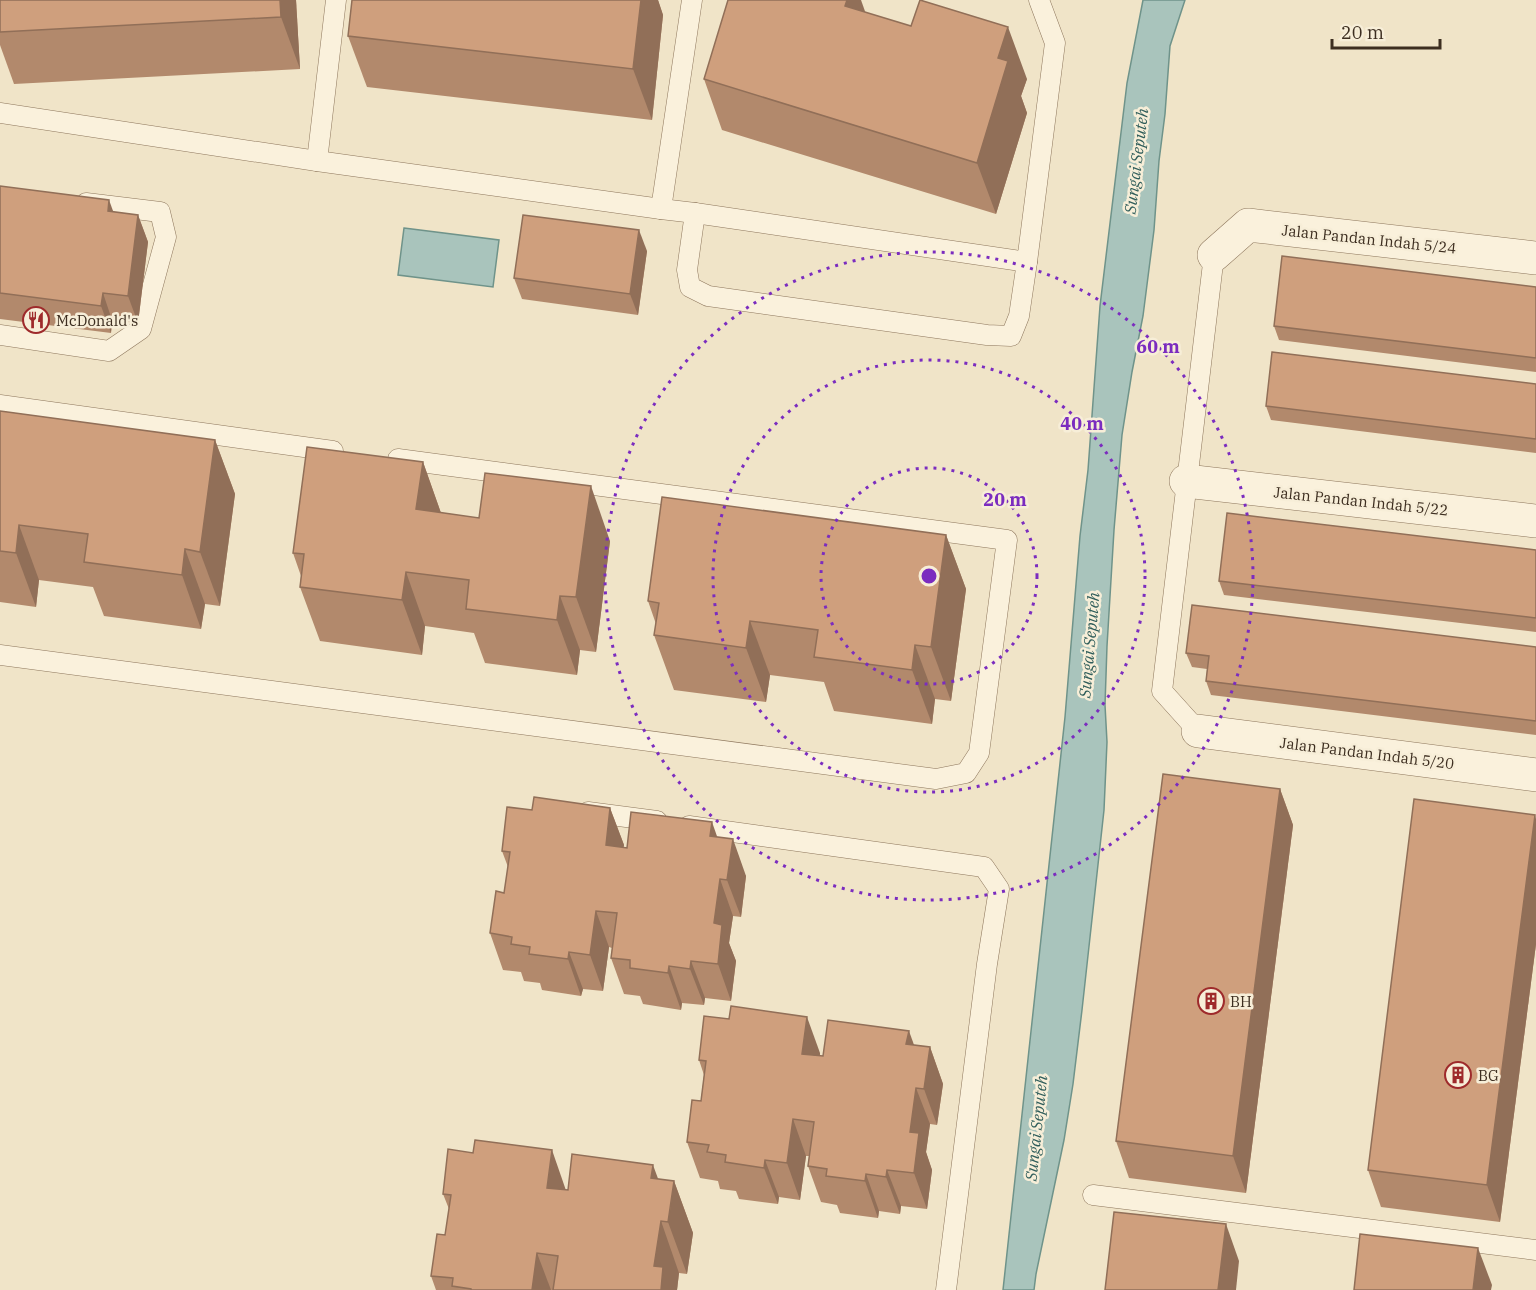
<svg xmlns="http://www.w3.org/2000/svg" width="1536" height="1290" viewBox="0 0 1536 1290" font-family="'IBM Plex Serif',serif">
  <style>
    .water { fill: #a9c4bc; stroke: #6f938a; stroke-width: 1.5 }
    .lines { fill: none; stroke-linecap: round; stroke-linejoin: round }
    .lane-casing { stroke: #8d765c; stroke-width: 21 }
    .street-casing { stroke: #8d765c; stroke-width: 34 }
    .lane { stroke: #faf1dc; stroke-width: 20 }
    .street { stroke: #faf1dc; stroke-width: 33 }
    .wall { fill: #b2896c }
    .shaded-wall { fill: #916f58 }
    .building { fill: #cf9f7d; stroke: #916f58; stroke-width: 1.5 }
    .ring { fill: none; stroke: #7b2cbf; stroke-width: 3; stroke-dasharray: 3 6 }
    .labels { text-anchor: middle; dominant-baseline: central; stroke-width: 5; stroke-linejoin: round; paint-order: stroke }
    .street-label { font-size: 15px; fill: #3d2e20; stroke: #f7eed8 }
    .poi-label { font-size: 15px; fill: #3d2e20; stroke: #f7eed8; text-anchor: start }
    .water-label { font-size: 16px; font-style: italic; fill: #2f5d5a; stroke: #f7eed8 }
    .centre { fill: #7b2cbf; stroke: #f7eed8; stroke-width: 3 }
    .ring-label { font-size: 18px; text-anchor: middle; font-weight: bold; fill: #7b2cbf; stroke: #f7eed8; stroke-width: 5; stroke-linejoin: round; paint-order: stroke }
  </style>
  <rect width="100%" height="100%" fill="#f0e4c8"/>
  <g class="water">
    <polygon points="1143,0 1185,0 1170,46 1165,114 1159,161 1154,230 1149,269 1143,316 1132,372 1122,435 1114,530 1107,646 1105,705 1107,742 1104,810 1082,1010 1073,1084 1064,1140 1036,1274 1034,1290 1003,1290 1065,717 1080,536 1088,470 1100,306 1127,83"/>
    <polygon points="404,228 499,240 493,287 398,275"/>
  </g>
  <g class="lines">
    <defs>
      <g id="lane">
        <polyline points="0,113 317,161 661,209 695,213 1027,262 1055,43 1039,0"/>
        <polyline points="317,161 336,0"/>
        <polyline points="661,209 692,0"/>
        <polyline points="695,213 687,270 690,287 708,296 987,335 1011,336 1019,316 1027,262"/>
        <polyline points="0,335 109,351 141,329 166,237 160,212 86,203"/>
        <polyline points="0,405 333,451"/>
        <polyline points="0,655 936,779 966,773 979,753 1007,540 398,459"/>
        <polyline points="1198,731 1162,691 1214,255"/>
        <polyline points="588,812 657,821"/>
        <polyline points="689,826 984,867 999,889 987,964 946,1290"/>
        <polyline points="1093,1195 1536,1250"/>
      </g>
      <g id="street">
        <polyline points="1214,255 1248,225 1536,258"/>
        <polyline points="1186,481 1536,521"/>
        <polyline points="1198,731 1536,775"/>
      </g>
    </defs>
    <use href="#lane" class="lane-casing"/>
    <use href="#street" class="street-casing"/>
    <use href="#lane" class="lane"/>
    <use href="#street" class="street"/>
  </g>
  <g class="wall">
    <polygon points="0,0 296,0 300,69 14,84 0,45"/>
    <polygon points="352,0 658,0 663,15 652,120 367,87 348,36"/>
    <polygon points="865,12 1027,79 1021,96 1027,113 996,214 722,130 704,79"/>
    <polygon points="0,186 114,212 138,215 148,242 138,323 112,320 111,333 0,319"/>
    <polygon points="647,251 638,315 522,299 514,278"/>
    <polygon points="1536,287 1536,372 1279,340 1274,326"/>
    <polygon points="1536,384 1536,453 1271,420 1266,406"/>
    <polygon points="0,411 215,440 235,494 220,606 205,604 201,629 104,616 93,587 39,580 36,607 0,602"/>
    <polygon points="423,462 441,513 610,541 596,652 580,650 577,675 485,663 474,633 425,626 422,655 320,641 300,587 301,576 293,553"/>
    <polygon points="946,535 966,589 951,701 935,699 932,724 834,711 824,682 770,675 766,702 674,690 654,635 656,624 648,601"/>
    <polygon points="1536,550 1536,632 1224,595 1219,581"/>
    <polygon points="1536,647 1536,735 1211,695 1206,681 1207,669 1192,667 1186,653"/>
    <polygon points="1280,789 1293,825 1246,1193 1129,1178 1116,1141"/>
    <polygon points="610,808 624,845 623,847 627,848 717,837 746,876 741,917 733,916 729,943 736,961 731,1001 705,998 704,1005 682,1003 681,1010 643,1004 640,996 624,994 611,958 612,948 609,947 603,991 583,989 581,996 542,990 540,983 524,981 521,972 503,970 490,933 504,893 508,867 502,851 532,810"/>
    <polygon points="1536,819 1536,944 1500,1222 1381,1207 1368,1170"/>
    <polygon points="914,1045 930,1047 943,1084 937,1125 930,1124 926,1152 932,1170 927,1209 901,1206 900,1214 879,1211 878,1218 840,1213 837,1205 821,1202 808,1166 809,1156 806,1156 800,1200 779,1197 778,1204 739,1199 736,1191 720,1189 718,1181 700,1178 687,1142 701,1101 704,1075 699,1060 820,1053 820,1056 823,1056"/>
    <polygon points="658,1179 674,1181 693,1233 687,1274 679,1273 677,1290 436,1290 431,1276 445,1235 449,1209 443,1194 566,1190"/>
  </g>
  <g class="shaded-wall">
    <polygon points="280,0 296,0 300,69 281,17"/>
    <polygon points="641,0 658,0 663,15 652,120 633,69"/>
    <polygon points="847,0 861,0 872,31 845,6"/>
    <polygon points="1008,27 1027,79 1021,96 1027,113 996,214 977,163 998,58"/>
    <polygon points="109,200 119,227 108,211"/>
    <polygon points="138,215 148,242 138,323 128,296"/>
    <polygon points="639,230 647,251 638,315 630,294"/>
    <polygon points="103,293 112,320 111,333 101,306"/>
    <polygon points="215,440 235,494 220,606 200,552"/>
    <polygon points="423,462 442,516 416,509"/>
    <polygon points="591,486 610,541 596,652 576,597"/>
    <polygon points="19,525 39,580 36,607 16,553"/>
    <polygon points="946,535 966,589 951,701 931,647"/>
    <polygon points="185,549 205,604 201,629 182,575"/>
    <polygon points="406,572 425,626 422,655 402,600"/>
    <polygon points="560,596 580,650 577,675 557,620"/>
    <polygon points="750,621 770,675 766,702 746,648"/>
    <polygon points="915,645 935,699 932,724 912,670"/>
    <polygon points="1280,789 1293,825 1246,1193 1233,1156"/>
    <polygon points="610,808 624,845 619,882 606,845"/>
    <polygon points="1535,815 1536,819 1536,944 1500,1222 1487,1185"/>
    <polygon points="712,822 725,859 710,836"/>
    <polygon points="733,839 746,876 741,917 727,880"/>
    <polygon points="720,879 733,916 729,943 736,961 731,1001 718,964 714,923"/>
    <polygon points="596,911 609,947 603,991 590,955"/>
    <polygon points="569,952 583,989 581,996 568,959"/>
    <polygon points="691,961 705,998 704,1005 690,969"/>
    <polygon points="669,966 682,1003 681,1010 668,973"/>
    <polygon points="807,1017 820,1053 815,1090 802,1054"/>
    <polygon points="909,1031 922,1067 906,1044"/>
    <polygon points="930,1047 943,1084 937,1125 924,1089"/>
    <polygon points="916,1088 930,1124 926,1152 932,1170 927,1209 914,1173 910,1132"/>
    <polygon points="793,1119 806,1156 800,1200 787,1163"/>
    <polygon points="552,1150 570,1202 547,1188"/>
    <polygon points="765,1160 779,1197 778,1204 764,1168"/>
    <polygon points="653,1165 670,1211 674,1181 693,1233 687,1274 668,1222 651,1178"/>
    <polygon points="887,1170 901,1206 900,1214 886,1177"/>
    <polygon points="866,1174 879,1211 878,1218 865,1181"/>
    <polygon points="661,1221 679,1273 677,1290 661,1290 654,1266"/>
    <polygon points="1226,1224 1239,1261 1236,1290 1218,1290"/>
    <polygon points="1478,1248 1492,1285 1491,1290 1473,1290"/>
    <polygon points="537,1253 551,1290 532,1290"/>
  </g>
  <g class="building">
    <polygon points="0,0 280,0 281,17 0,32"/>
    <polygon points="352,0 641,0 633,69 348,36"/>
    <polygon points="728,0 847,0 845,6 911,26 920,0 1008,27 998,58 1008,61 977,163 704,79"/>
    <polygon points="0,186 109,200 108,211 138,215 128,296 103,293 101,306 0,293"/>
    <polygon points="523,215 639,230 630,294 514,278"/>
    <polygon points="1282,256 1536,287 1536,358 1274,326"/>
    <polygon points="1272,352 1536,384 1536,439 1266,406"/>
    <polygon points="0,411 215,440 200,552 185,549 182,575 84,562 88,534 19,525 16,553 0,551"/>
    <polygon points="307,447 423,462 416,509 479,518 485,473 591,486 576,597 560,596 557,620 466,609 469,580 406,572 402,600 300,587 304,554 293,553"/>
    <polygon points="662,497 946,535 931,647 915,645 912,670 814,657 818,630 750,621 746,648 654,635 659,603 648,601"/>
    <polygon points="1227,513 1536,550 1536,618 1219,581"/>
    <polygon points="1192,605 1536,647 1536,721 1206,681 1209,656 1186,653"/>
    <polygon points="1163,774 1280,789 1233,1156 1116,1141"/>
    <polygon points="534,797 610,808 606,845 627,848 631,812 712,822 710,836 733,839 727,880 720,879 714,923 722,925 718,964 691,961 690,969 669,966 668,973 630,968 630,960 611,958 617,913 596,911 590,955 569,952 568,959 529,954 530,947 511,944 512,937 490,933 496,891 504,893 510,852 502,851 507,807 532,810"/>
    <polygon points="1414,799 1535,815 1487,1185 1368,1170"/>
    <polygon points="731,1006 807,1017 802,1054 823,1056 828,1020 909,1031 906,1044 930,1047 924,1089 916,1088 910,1132 919,1133 914,1173 887,1170 886,1177 866,1174 865,1181 826,1176 827,1169 808,1166 814,1122 793,1119 787,1163 765,1160 764,1168 725,1162 726,1155 707,1152 709,1145 687,1142 692,1100 701,1101 706,1061 699,1060 704,1016 729,1019"/>
    <polygon points="475,1140 552,1150 547,1188 568,1190 572,1154 653,1165 651,1178 674,1181 668,1222 661,1221 654,1266 663,1267 661,1290 553,1290 558,1256 537,1253 532,1290 471,1290 471,1289 452,1286 453,1278 431,1276 437,1234 445,1235 451,1195 443,1194 448,1149 473,1153"/>
    <polygon points="1114,1212 1226,1224 1218,1290 1105,1290"/>
    <polygon points="1360,1234 1478,1248 1473,1290 1354,1290"/>
  </g>
  <g class="ring">
    <circle cx="929" cy="576" r="108"/>
    <circle cx="929" cy="576" r="216"/>
    <circle cx="929" cy="576" r="324"/>
  </g>
  <defs>
    <symbol id="restaurant-ring" viewBox="-11 -11 22 22"><circle r="9.5" fill="#f7eed8" stroke="#9e2a2b" stroke-width="1.5"/><path d="M-5-6h1v4h1v-4h1v4h1v-4h1v5L-1.5 .5V6h-2V.5L-5-1ZM5-6V6H3V1.5H1.5Q1.5-4 5-6Z" fill="#9e2a2b"/></symbol>
    <symbol id="building-ring" viewBox="-11 -11 22 22"><circle r="9.5" fill="#f7eed8" stroke="#9e2a2b" stroke-width="1.5"/><path d="M-4-6H4V6H1V3H-1V6H-4ZM-2.5-4.3h1.7v1.8h-1.7ZM.8-4.3h1.7v1.8H.8ZM-2.5-1h1.7V.8h-1.7ZM.8-1h1.7V.8H.8Z" fill="#9e2a2b"/></symbol>
  </defs>
  <g fill-rule="evenodd">
    <use href="#restaurant-ring" x="21" y="305" width="30" height="30"/>
    <use href="#building-ring" x="1196" y="986" width="30" height="30"/>
    <use href="#building-ring" x="1443" y="1060" width="30" height="30"/>
  </g>
  <g class="labels">
    <g class="street-label">
      <text transform="translate(1369 239) rotate(6)">Jalan Pandan Indah 5/24</text>
      <text transform="translate(1361 501) rotate(6)">Jalan Pandan Indah 5/22</text>
      <text transform="translate(1367 753) rotate(7)">Jalan Pandan Indah 5/20</text>
    </g>
    <g class="poi-label">
      <text x="56" y="320">McDonald's</text>
      <text x="1230" y="1001">BH</text>
      <text x="1478" y="1075">BG</text>
    </g>
    <g class="water-label">
      <text transform="translate(1136 161) rotate(-83)">Sungai Seputeh</text>
      <text transform="translate(1089 645) rotate(-85)">Sungai Seputeh</text>
      <text transform="translate(1036 1128) rotate(-84)">Sungai Seputeh</text>
    </g>
  </g>
  <circle cx="929" cy="576" r="9" class="centre"/>
  <g class="ring-label">
    <text x="1158" y="353">60 m</text>
    <text x="1082" y="430">40 m</text>
    <text x="1005" y="506">20 m</text>
  </g>
  <path d="M1332 39v9h108v-9" fill="none" stroke="#3d2e20" stroke-width="3"/>
  <text x="1341" y="39" font-size="18" fill="#3d2e20" stroke="#f7eed8" stroke-width="4.5" paint-order="stroke">20 m</text>
</svg>
